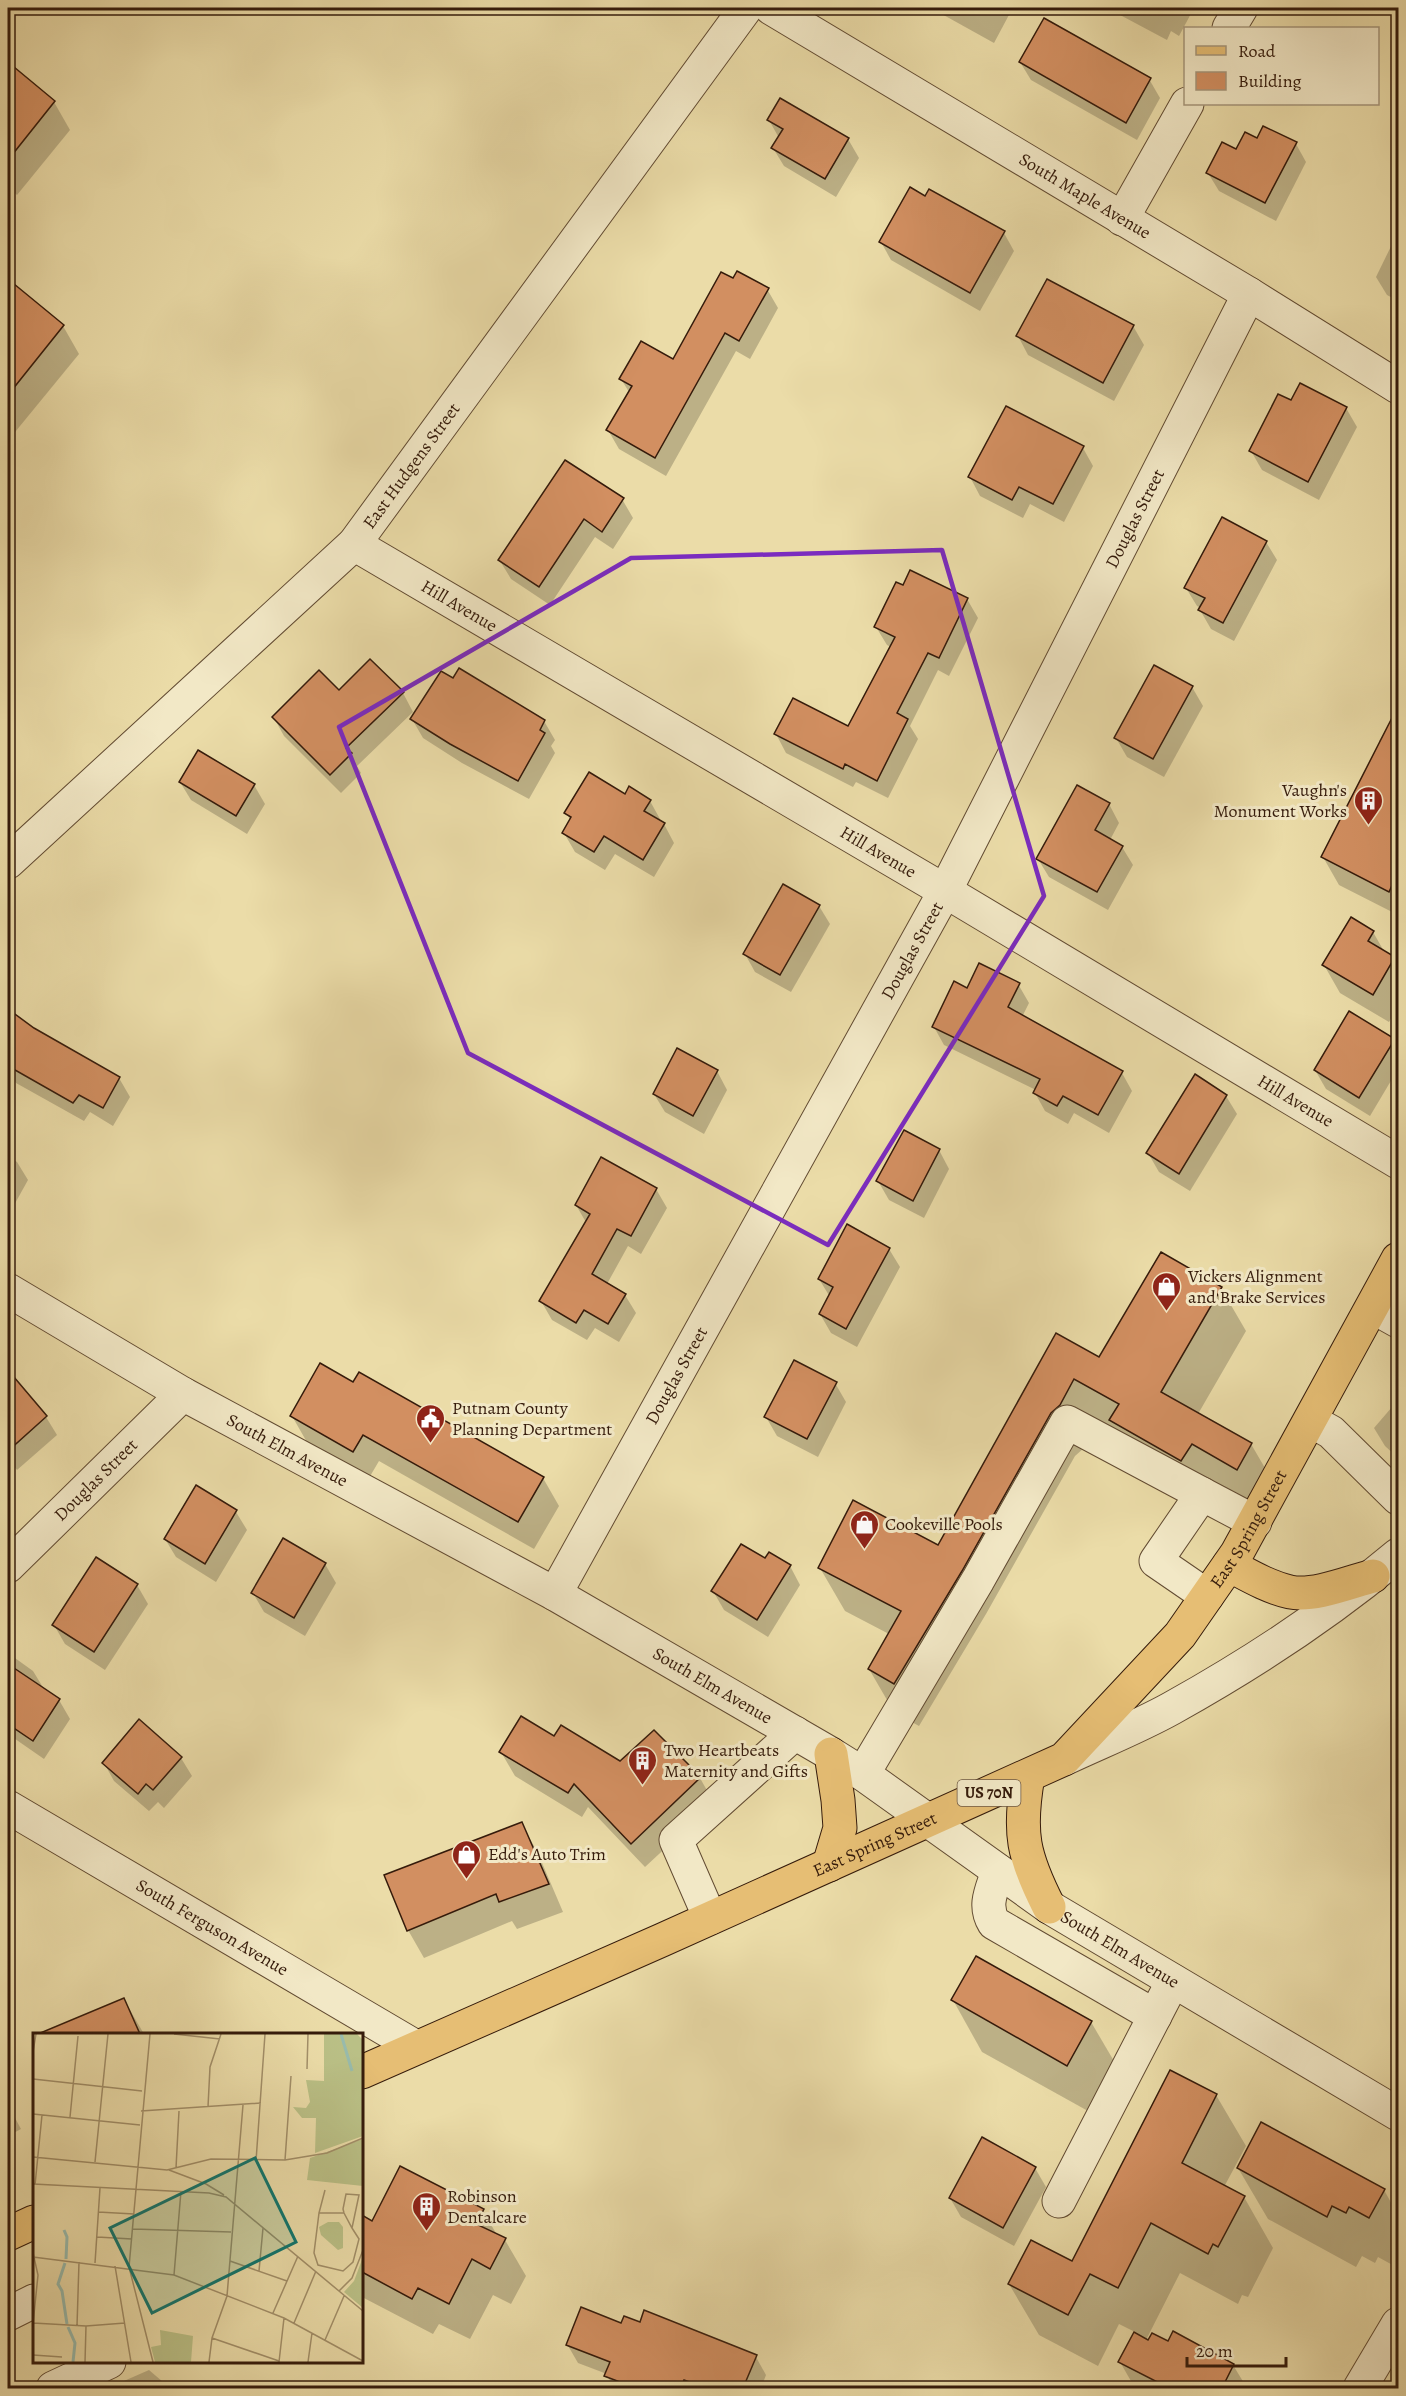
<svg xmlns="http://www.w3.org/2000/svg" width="1406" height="2396" viewBox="0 0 1406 2396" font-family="Alegreya,serif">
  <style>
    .shadow { fill: #0003 }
    .building { fill: #d28f61; stroke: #351b0b; stroke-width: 1.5 }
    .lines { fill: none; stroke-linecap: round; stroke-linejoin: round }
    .minor-casing { stroke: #624b32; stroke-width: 35 }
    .major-casing { stroke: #351b0b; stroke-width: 35 }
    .minor { stroke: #f2e8c6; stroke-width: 33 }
    .major { stroke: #e6be74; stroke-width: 33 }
    .marked { fill: none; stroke: #7b2cbf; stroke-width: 4.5; stroke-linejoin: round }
    .labels { text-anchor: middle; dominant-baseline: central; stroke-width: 6; stroke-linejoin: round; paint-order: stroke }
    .shield { fill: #f2e8c6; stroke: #6e5843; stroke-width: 1.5 }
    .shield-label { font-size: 16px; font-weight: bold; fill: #351b0b }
    .street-label { font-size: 18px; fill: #351b0b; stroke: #f2e8c6 }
    .poi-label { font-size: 18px; fill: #351b0b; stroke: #f2e8c6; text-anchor: start }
    .inset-river { fill: none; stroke: #98bbac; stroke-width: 3 }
    .inset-road { fill: none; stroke: #a28f69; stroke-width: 1.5 }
    .view { fill: #0f766e; fill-opacity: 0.15; stroke: #0f766e; stroke-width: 3 }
    .inset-edge { fill: none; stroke: #351b0b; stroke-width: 3 }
  </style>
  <rect width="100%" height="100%" fill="#ebdca8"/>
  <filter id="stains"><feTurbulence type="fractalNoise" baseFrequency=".00333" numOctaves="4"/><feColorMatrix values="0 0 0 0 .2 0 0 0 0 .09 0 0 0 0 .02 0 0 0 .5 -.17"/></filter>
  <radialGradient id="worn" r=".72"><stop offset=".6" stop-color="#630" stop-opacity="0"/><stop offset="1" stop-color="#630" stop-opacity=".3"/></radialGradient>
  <g class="shadow">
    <polygon points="931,8 1007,8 1010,13 994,43"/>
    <polygon points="1107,8 1194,8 1179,36 1171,31 1167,40"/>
    <polygon points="1020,62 1149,79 1160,98 1137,140 1031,80"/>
    <polygon points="8,64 54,102 70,130 17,195 8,187"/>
    <polygon points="769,120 848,139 859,158 836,197 784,166 773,148 779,138"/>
    <polygon points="1258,140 1296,144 1306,162 1276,221 1219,191 1208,173 1237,151"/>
    <polygon points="1398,232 1398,301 1387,295 1376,277"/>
    <polygon points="1004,233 1014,251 980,311 891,260 881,242"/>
    <polygon points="734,280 767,289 778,308 750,359 736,351 666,476 619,449 608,430 629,392 621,379 673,361"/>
    <polygon points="8,281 63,326 79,354 11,437 8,435"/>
    <polygon points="1133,326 1144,345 1114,401 1028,355 1018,336"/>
    <polygon points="1346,408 1357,427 1319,500 1262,470 1251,451"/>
    <polygon points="1083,448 1093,466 1064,522 1030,504 1023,518 980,496 970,477"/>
    <polygon points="622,499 633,518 613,549 595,537 550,605 511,579 500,561"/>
    <polygon points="1266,542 1277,560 1234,641 1211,629 1200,610 1201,608 1197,606 1186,588"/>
    <polygon points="903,587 967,599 978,618 949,676 938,670 910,726 918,739 888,798 856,782 853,787 786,753 776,734 849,728 891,647 887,645 876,627"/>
    <polygon points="1192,687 1203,706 1164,777 1127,757 1116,738"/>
    <polygon points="339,692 403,693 413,712 357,766 361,773 341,793 284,736 274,718"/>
    <polygon points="1398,710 1398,915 1339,885 1323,857 1381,744 1379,741"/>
    <polygon points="412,719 544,721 555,740 551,746 555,753 529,799 462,763 423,738"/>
    <polygon points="180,782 254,785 265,804 247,834 191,800"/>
    <polygon points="626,796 650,801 660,819 659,822 664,824 674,843 654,877 615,854 605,870 575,852 564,833 571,821 566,813"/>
    <polygon points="1109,804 1119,823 1110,840 1122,847 1133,865 1108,910 1049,877 1038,859"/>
    <polygon points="819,906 830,924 791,992 755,972 745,954"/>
    <polygon points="1373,932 1385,953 1394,959 1398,966 1398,1006 1389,1022 1340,993 1324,965"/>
    <polygon points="1018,984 1029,1003 1022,1017 1122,1073 1132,1091 1109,1133 1074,1113 1068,1124 1045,1111 1035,1093 1036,1090 944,1045 934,1027 967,990"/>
    <polygon points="27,1026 119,1078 130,1097 113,1126 90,1112 84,1121 16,1083 8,1067 8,1061"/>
    <polygon points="1394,1040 1398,1048 1398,1069 1370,1116 1326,1089 1315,1070"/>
    <polygon points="717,1071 727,1090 704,1134 665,1112 654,1094"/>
    <polygon points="1226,1096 1237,1114 1190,1191 1159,1172 1148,1153"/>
    <polygon points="939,1150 949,1169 924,1218 889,1200 878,1181"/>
    <polygon points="8,1156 17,1162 28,1180 8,1216"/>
    <polygon points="656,1189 667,1208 641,1254 628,1246 607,1284 625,1295 636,1313 619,1342 595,1328 587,1340 552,1320 541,1301 587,1224 576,1205"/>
    <polygon points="889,1249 900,1267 857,1347 831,1333 820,1314 830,1297 819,1279"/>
    <polygon points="1221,1288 1246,1331 1198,1414 1251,1444 1276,1487 1262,1512 1084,1448 1075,1456 986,1614 919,1726 894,1712 869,1669 889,1634 845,1611 820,1568 938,1547 1057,1335 1100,1359"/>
    <polygon points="16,1382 46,1417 57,1435 17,1470 8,1459 8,1390"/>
    <polygon points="835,1383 846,1402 818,1457 777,1436 766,1417"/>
    <polygon points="1398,1400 1398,1458 1385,1446 1374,1428"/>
    <polygon points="292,1416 543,1478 559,1506 534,1549 379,1461 369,1478 308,1444"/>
    <polygon points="197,1488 236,1512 247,1530 216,1582 176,1557 165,1539"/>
    <polygon points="325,1564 336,1583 305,1636 264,1612 253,1593"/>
    <polygon points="790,1566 800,1585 768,1637 724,1610 713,1591"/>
    <polygon points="137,1585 148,1604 105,1670 65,1644 54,1625"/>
    <polygon points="8,1653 33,1671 44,1689 59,1700 70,1719 44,1759 8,1734"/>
    <polygon points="555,1738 621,1763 700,1778 714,1803 645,1867 588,1807 582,1817 515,1776 501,1752"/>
    <polygon points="181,1758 192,1776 164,1808 158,1802 149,1811 114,1781 104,1763"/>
    <polygon points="521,1824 537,1851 563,1912 517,1929 512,1921 424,1958 408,1930"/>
    <polygon points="124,2000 144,2034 42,2034"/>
    <polygon points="953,2000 1091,2022 1121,2073 1097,2116 982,2052"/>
    <polygon points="1216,2095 1246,2146 1224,2187 1244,2197 1273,2248 1248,2297 1242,2295 1238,2304 1180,2273 1146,2340 1169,2343 1233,2365 1247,2388 1135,2388 1120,2362 1135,2332 1119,2324 1098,2366 1039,2335 1009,2284 1073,2263"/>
    <polygon points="8,2105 21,2129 8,2136"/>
    <polygon points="1035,2168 1046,2187 1014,2246 961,2217 950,2198"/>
    <polygon points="1238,2168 1384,2190 1398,2215 1398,2268 1378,2257 1375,2263 1362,2256 1356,2267 1268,2219"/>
    <polygon points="483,2210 498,2237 505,2240 526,2276 511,2304 493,2295 470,2339 439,2324 433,2334 362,2297 362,2217 373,2223"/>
    <polygon points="621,2325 756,2357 766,2375 761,2388 613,2388 607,2374 578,2363 567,2344"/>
    <polygon points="149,2370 170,2388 108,2388"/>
  </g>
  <g class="building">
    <polygon points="1044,18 1151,78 1126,123 1019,62"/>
    <polygon points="8,62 55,101 8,160"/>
    <polygon points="780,98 849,138 825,179 771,148 783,129 767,120"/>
    <polygon points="1263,126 1297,142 1265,203 1206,173 1222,142 1236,149 1245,132 1257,138"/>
    <polygon points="910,187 925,196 929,189 1005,231 970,293 879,242"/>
    <polygon points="737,271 769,288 739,341 725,333 655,458 606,430 632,386 619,379 641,341 673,359 721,272 733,278"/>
    <polygon points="8,279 64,325 8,395"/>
    <polygon points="1047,279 1134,325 1103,383 1016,336"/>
    <polygon points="1300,383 1347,407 1308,482 1249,451 1278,394 1291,400"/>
    <polygon points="1006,406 1084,446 1053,504 1019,487 1012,500 968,477"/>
    <polygon points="565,460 624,498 602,532 584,519 539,587 498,560"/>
    <polygon points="1222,517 1267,541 1223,623 1198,610 1205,598 1184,588"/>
    <polygon points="910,570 968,598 939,658 928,653 897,713 908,719 877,781 845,764 843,769 774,734 793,698 848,726 895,637 874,627 896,582 903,585"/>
    <polygon points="370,659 404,692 346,748 352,753 330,775 272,717 319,670 339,690"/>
    <polygon points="1154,665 1193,686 1153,759 1114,738"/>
    <polygon points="459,668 545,720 540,730 545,733 518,781 450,744 410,719 441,671 453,678"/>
    <polygon points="1398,706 1398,872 1389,892 1321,857"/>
    <polygon points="198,750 255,784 236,816 179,782"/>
    <polygon points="589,772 625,794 629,786 651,800 644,811 665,823 643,860 604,836 594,852 562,833 571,817 564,813"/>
    <polygon points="1077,785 1110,803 1095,830 1123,846 1097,892 1036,859"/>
    <polygon points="783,884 820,905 780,975 743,954"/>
    <polygon points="1351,917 1374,931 1368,941 1395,957 1373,995 1322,965"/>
    <polygon points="979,963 1020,983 1008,1007 1123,1071 1098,1115 1063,1096 1057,1106 1033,1093 1040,1079 932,1027 954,981 967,988"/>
    <polygon points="8,1009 34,1028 120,1077 103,1108 79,1095 73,1103 8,1066"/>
    <polygon points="1349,1011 1395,1039 1359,1098 1314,1070"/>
    <polygon points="677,1048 718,1070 693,1116 653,1094"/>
    <polygon points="1195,1074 1227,1095 1179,1174 1146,1153"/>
    <polygon points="904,1130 940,1149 913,1201 876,1181"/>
    <polygon points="601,1157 657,1188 631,1236 617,1229 592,1274 626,1294 608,1324 584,1310 576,1323 539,1301 590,1214 575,1205"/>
    <polygon points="847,1224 890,1248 846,1329 819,1314 833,1287 818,1279"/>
    <polygon points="1161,1252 1222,1287 1161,1392 1252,1443 1237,1470 1192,1444 1181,1461 1109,1420 1119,1404 1074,1379 1060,1405 1051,1413 962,1571 894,1684 868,1669 901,1611 818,1568 853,1500 938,1545 1056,1333 1099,1357"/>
    <polygon points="794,1360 837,1382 807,1439 764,1417"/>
    <polygon points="320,1363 353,1382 359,1372 544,1477 518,1522 363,1435 353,1452 290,1416"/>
    <polygon points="8,1370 47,1416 8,1451"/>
    <polygon points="196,1485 237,1510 205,1564 164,1539"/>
    <polygon points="283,1538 326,1563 294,1618 251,1593"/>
    <polygon points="741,1544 765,1558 769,1552 791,1565 757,1620 711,1591"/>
    <polygon points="96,1557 138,1584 94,1652 52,1625"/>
    <polygon points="8,1664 60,1699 33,1741 8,1724"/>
    <polygon points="521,1716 554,1736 561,1725 620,1761 654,1730 701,1777 631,1844 574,1784 568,1793 499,1752"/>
    <polygon points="139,1719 182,1757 153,1790 146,1784 138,1794 102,1763"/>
    <polygon points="522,1822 549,1884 499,1902 496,1894 407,1931 384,1875"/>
    <polygon points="976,1956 1092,2021 1067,2066 951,2000"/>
    <polygon points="124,1998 140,2034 38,2034"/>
    <polygon points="1170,2070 1217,2094 1182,2163 1245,2196 1218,2247 1213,2244 1208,2254 1151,2223 1118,2288 1090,2274 1068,2315 1008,2284 1031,2240 1072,2261"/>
    <polygon points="1261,2122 1385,2189 1369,2218 1349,2207 1346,2213 1332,2206 1327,2217 1237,2168"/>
    <polygon points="982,2137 1036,2167 1003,2228 949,2198"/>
    <polygon points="400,2166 484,2209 476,2224 506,2238 490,2269 472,2259 449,2304 418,2288 412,2299 362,2272 362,2215 372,2221"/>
    <polygon points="581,2307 621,2323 624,2316 640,2322 644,2310 757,2355 743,2388 706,2388 684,2380 680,2388 636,2388 604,2376 610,2362 566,2345"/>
    <polygon points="1173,2331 1234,2364 1222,2388 1169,2388 1118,2362 1134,2332 1148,2340 1152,2333 1168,2341"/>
  </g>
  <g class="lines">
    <defs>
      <g id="minor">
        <path id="s1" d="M771,8L1249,294L1398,387"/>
        <polyline points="1229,28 1241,8"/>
        <polyline points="1122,219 1187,104"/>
        <path id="s2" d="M354,544L945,891L1398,1162"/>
        <path id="s3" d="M8,862L354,544L746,8"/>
        <path id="s4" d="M8,1290L183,1394L555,1594L831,1754L863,1774L1049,1907L1398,2114"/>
        <polyline points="1373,1307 1398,1321"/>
        <polyline points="1311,1421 1331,1432 1398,1498"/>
        <polyline points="1202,1494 1255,1522"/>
        <path id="s5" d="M8,1566L183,1394"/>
        <path id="s6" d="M555,1594L945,891L1249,294"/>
        <path d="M1064,1759C1100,1742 1138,1727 1172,1708C1251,1664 1329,1613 1398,1555"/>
        <polyline points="863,1774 978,1580 1067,1422 1202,1494 1156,1561 1207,1596"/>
        <path id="s7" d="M8,1807L416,2047"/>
        <path d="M998,1871C992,1890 983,1905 994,1923L1155,2016"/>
        <polyline points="710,1918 676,1840 795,1733"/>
        <polyline points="1059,2201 1173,1981"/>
        <polyline points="8,2314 34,2301"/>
        <polyline points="53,2388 109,2362"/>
        <polyline points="1360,2388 1398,2324"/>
      </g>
      <g id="major">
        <path d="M1229,1565C1248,1575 1268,1587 1290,1592C1314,1597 1350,1582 1373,1576"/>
        <path d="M1028,1776C1018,1833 1023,1856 1049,1907"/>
        <polyline points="829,1865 840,1828 838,1800 831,1754"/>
        <path id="s8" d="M362,2072L662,1940L1064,1759L1180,1635L1237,1553L1398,1259"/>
        <polyline points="8,2234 34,2222"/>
      </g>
    </defs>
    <use href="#minor" class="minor-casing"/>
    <use href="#major" class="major-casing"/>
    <use href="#minor" class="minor"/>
    <use href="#major" class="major"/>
  </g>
  <path class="marked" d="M942,550L1044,896L828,1245L468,1053L339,727L631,558Z"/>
  <defs>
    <symbol id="building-pin" viewBox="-11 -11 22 30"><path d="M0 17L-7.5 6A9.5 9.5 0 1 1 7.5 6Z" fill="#8f2418" stroke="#f2e8c6"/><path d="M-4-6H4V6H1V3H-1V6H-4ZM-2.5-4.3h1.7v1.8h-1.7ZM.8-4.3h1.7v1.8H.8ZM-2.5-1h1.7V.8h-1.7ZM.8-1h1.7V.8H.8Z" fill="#fff"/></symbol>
    <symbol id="shop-pin" viewBox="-11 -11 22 30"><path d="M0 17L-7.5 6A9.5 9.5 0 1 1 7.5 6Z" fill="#8f2418" stroke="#f2e8c6"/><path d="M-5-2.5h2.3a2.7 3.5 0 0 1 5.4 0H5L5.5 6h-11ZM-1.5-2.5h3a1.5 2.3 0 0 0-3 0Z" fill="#fff"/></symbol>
    <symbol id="civic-pin" viewBox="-11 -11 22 30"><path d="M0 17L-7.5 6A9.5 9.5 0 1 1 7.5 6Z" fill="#8f2418" stroke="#f2e8c6"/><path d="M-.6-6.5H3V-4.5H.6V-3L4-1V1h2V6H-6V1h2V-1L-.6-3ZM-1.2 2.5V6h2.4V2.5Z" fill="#fff"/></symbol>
  </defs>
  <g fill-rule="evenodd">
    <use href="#building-pin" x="1352" y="784" width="33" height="45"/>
    <use href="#shop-pin" x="1150" y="1270" width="33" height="45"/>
    <use href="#civic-pin" x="414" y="1402" width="33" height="45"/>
    <use href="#shop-pin" x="848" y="1508" width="33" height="45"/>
    <use href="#building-pin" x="626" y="1744" width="33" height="45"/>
    <use href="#shop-pin" x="450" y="1838" width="33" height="45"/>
    <use href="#building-pin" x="410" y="2190" width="33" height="45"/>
  </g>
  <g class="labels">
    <rect class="shield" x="957.5" y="1780" width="63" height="26" rx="4.5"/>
    <g class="shield-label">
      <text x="989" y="1793">US 70N</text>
    </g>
    <g class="street-label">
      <text stroke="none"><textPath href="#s1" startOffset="366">South Maple Avenue</textPath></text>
      <text stroke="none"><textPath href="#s3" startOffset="567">East Hudgens Street</textPath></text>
      <text stroke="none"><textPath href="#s6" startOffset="1222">Douglas Street</textPath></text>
      <text stroke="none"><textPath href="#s2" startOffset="122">Hill Avenue</textPath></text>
      <text stroke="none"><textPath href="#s2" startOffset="608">Hill Avenue</textPath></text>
      <text stroke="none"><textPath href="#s6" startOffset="736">Douglas Street</textPath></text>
      <text stroke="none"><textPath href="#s2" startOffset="1094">Hill Avenue</textPath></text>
      <text stroke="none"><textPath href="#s6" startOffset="250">Douglas Street</textPath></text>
      <text stroke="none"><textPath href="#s4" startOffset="322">South Elm Avenue</textPath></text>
      <text stroke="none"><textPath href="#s5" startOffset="123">Douglas Street</textPath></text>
      <text stroke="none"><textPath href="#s8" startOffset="1065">East Spring Street</textPath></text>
      <text stroke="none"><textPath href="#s4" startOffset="808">South Elm Avenue</textPath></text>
      <text stroke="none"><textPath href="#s8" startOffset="561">East Spring Street</textPath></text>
      <text stroke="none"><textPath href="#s7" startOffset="237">South Ferguson Avenue</textPath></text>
      <text stroke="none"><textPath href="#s4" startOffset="1294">South Elm Avenue</textPath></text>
    </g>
    <g class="poi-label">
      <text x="1347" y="790" text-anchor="end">Vaughn's<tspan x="1347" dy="21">Monument Works</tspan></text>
      <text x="1188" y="1276">Vickers Alignment<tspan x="1188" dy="21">and Brake Services</tspan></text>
      <text x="452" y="1408">Putnam County<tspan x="452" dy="21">Planning Department</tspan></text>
      <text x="885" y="1524">Cookeville Pools</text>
      <text x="664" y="1750">Two Heartbeats<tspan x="664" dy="21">Maternity and Gifts</tspan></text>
      <text x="488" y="1854">Edd's Auto Trim</text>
      <text x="447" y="2196">Robinson<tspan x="447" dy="21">Dentalcare</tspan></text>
    </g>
  </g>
  <g transform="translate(33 2033)">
    <rect width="330" height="330" fill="#ebdca8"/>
    <path d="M291,1H324L330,7V103L282,120L283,85H269L260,74L273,75L277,69L273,47L291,48ZM330,106V153L274,147L277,125ZM295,189H306L310,194V215L305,217L288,202L286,194ZM330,224V275L311,259L321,248ZM127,297L160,303L158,329H122L118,314L128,312Z" fill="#bac086"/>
    <path class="inset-river" d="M308,1L319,38M31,197L34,204L33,226M32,230L25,251L29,258L34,291M35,294L42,310L40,329"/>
    <path class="inset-road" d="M117,1L96,234L120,329M141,1L187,6M0,19L3,1M274,36L275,1M0,46L109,58M175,74L177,34L188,1M108,78L228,70M0,81L107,92M37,84L45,3M0,124L134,137L178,126L252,127L294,120L330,105M252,127L258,43M223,128L232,1M62,129L75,1M143,135L146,78M136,137L173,151L191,162M0,151L176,160L193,164L330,278M2,152L9,82M65,179L101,181M286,180L292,157M311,180H286L281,220L285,232L310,238L320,229L326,206L319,195L311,180L310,176L313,161L326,162L319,195M100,196L198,199M64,204L99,206M0,220L5,242L0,291M0,224L141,242L251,285L330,328M197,228L254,248M62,230L67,155M82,233L98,329M226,238L230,195M141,242L148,158M306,258L319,245L330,217M240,280L265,223M0,290L53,293L92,290M261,290L283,238M44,293L46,229M179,305L246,328M292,307L311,263M0,322L29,324M52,329L53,293M176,329L179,305L194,263L210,72M246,329L251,285M275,329L279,300"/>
    <path class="view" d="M222,125L263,209L119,280L77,195Z"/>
    <rect width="330" height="330" class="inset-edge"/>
  </g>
  <rect width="1406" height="2396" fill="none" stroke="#ebdca8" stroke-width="30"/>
  <rect x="9" y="9" width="1388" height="2378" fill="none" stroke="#351b0b" stroke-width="3"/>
  <rect x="15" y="15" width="1376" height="2366" fill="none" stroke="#351b0b" stroke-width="1.5"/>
  <rect x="1184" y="27" width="195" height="78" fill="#f2e8c6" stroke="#a6967b" stroke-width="1.5"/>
  <rect x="1196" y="46" width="30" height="9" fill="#e6be74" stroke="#a6967b" stroke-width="1.5"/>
  <text x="1238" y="57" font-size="18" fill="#351b0b">Road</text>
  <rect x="1196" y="72" width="30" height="18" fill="#d28f61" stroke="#a6967b" stroke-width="1.5"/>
  <text x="1238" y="87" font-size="18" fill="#351b0b">Building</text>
  <path d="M1187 2357v9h99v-9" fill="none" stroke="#351b0b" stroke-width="3"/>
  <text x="1196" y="2357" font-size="18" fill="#351b0b" stroke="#f2e8c6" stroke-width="4.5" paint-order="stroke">20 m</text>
  <rect width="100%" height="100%" filter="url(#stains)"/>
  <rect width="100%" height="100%" fill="url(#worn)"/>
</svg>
